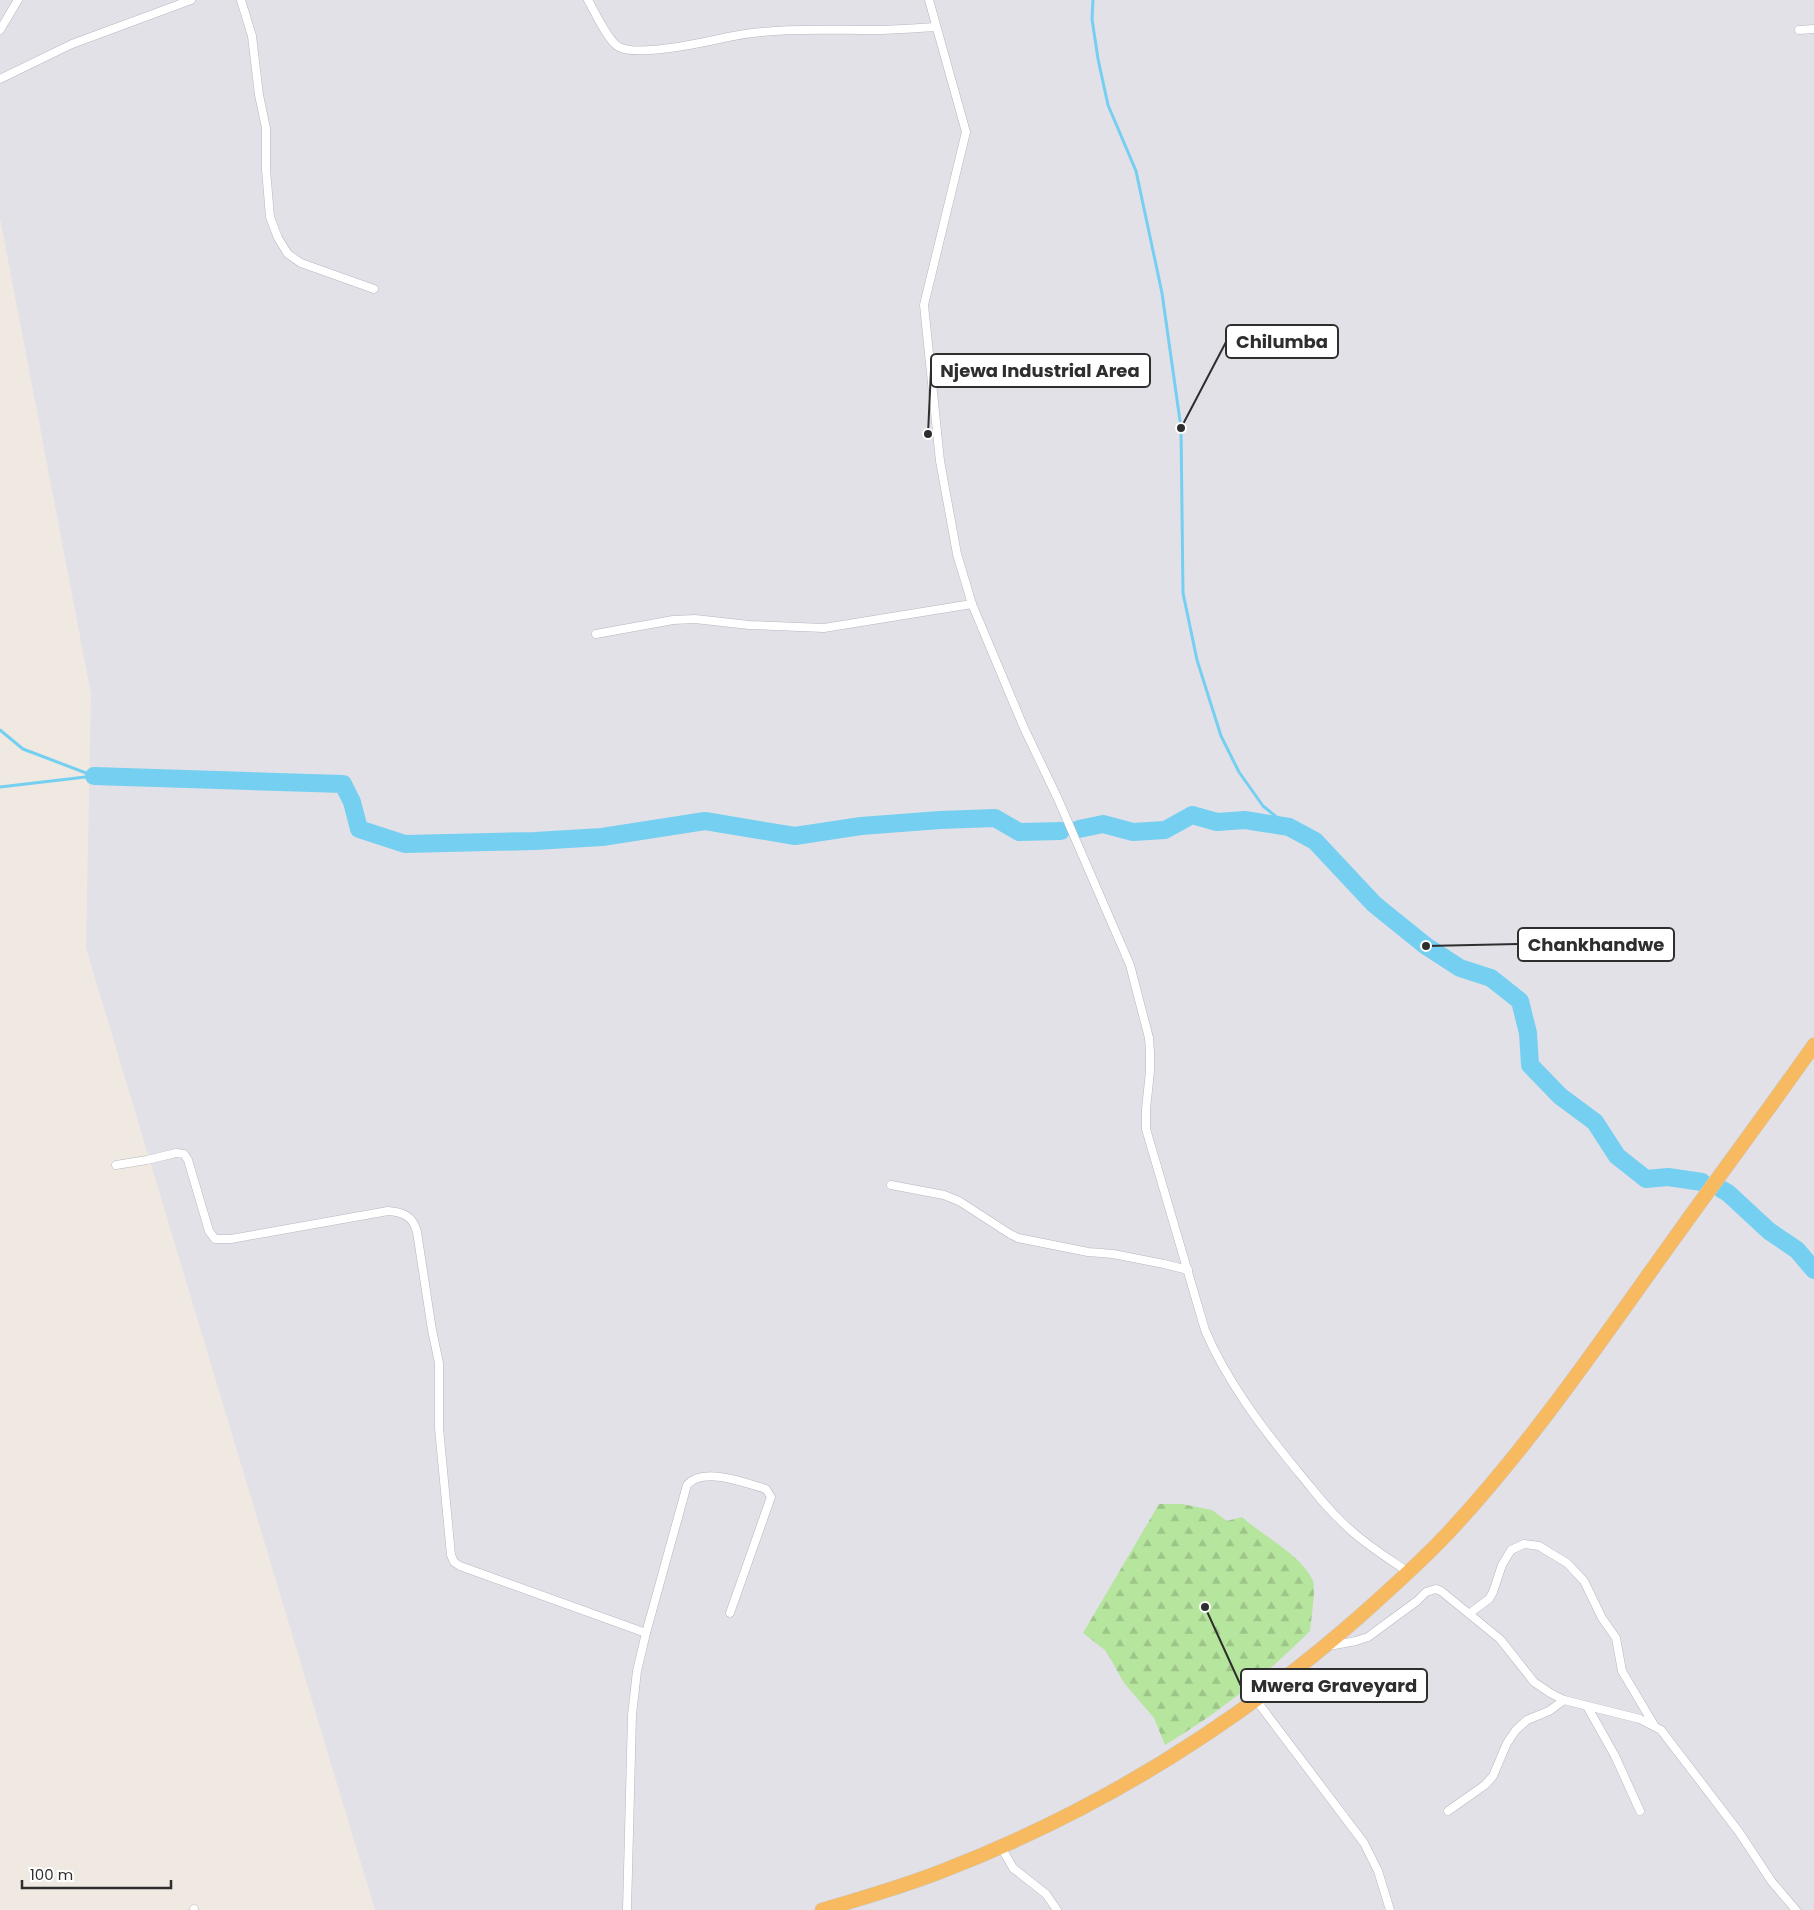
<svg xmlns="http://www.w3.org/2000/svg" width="1814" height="1910" viewBox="0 0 1814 1910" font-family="Poppins,sans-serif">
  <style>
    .industrial { fill: #e3e1e8 }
    .forest { fill: url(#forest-firs) }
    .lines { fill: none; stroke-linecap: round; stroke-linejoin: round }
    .stream { stroke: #75cff0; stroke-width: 3 }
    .river { stroke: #75cff0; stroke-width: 18 }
    .minor-casing { stroke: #b4b7c1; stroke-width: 9 }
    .trunk-casing { stroke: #c9c9c9; stroke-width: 15 }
    .minor { stroke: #fff; stroke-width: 8 }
    .trunk { stroke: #f8ba60; stroke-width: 14 }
    .leader { fill: none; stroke: #2e2e2e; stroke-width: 2 }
    .callout-dot { fill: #2e2e2e; stroke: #fff; stroke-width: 2 }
    .callout { fill: #fff; stroke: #2e2e2e; stroke-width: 2 }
    .callout-label { font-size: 18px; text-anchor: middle; font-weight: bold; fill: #2e2e2e }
  </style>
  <defs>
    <pattern id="forest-firs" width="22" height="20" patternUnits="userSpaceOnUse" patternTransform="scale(1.25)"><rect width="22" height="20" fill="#b6e59e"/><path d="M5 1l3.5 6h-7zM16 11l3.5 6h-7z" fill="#9dc588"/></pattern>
  </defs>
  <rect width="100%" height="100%" fill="#efe9e1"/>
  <polygon class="industrial" points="0,0 1814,0 1814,1910 375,1910 86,948 91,694 0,218"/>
  <path class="forest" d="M1159,1504H1182L1212,1510L1227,1521L1242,1517C1263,1536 1302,1555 1313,1581C1316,1588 1311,1622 1310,1631C1265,1676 1220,1712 1165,1745L1154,1718L1124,1683L1106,1651L1083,1633Z"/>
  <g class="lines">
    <g class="stream">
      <polyline points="1093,0 1092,19 1098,59 1108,105 1136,171 1162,293 1181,428 1183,593 1197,660 1221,736 1239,772 1263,806 1289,827"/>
      <polyline points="0,730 23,749 94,776"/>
      <polyline points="0,787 94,776"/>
    </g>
    <g class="river">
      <polyline points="94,776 343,784 352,802 359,829 405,844 535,841 602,837 705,821 795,836 861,826 940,820 995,818 1019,832 1061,831"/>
      <polyline points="1079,829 1103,824 1133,832 1165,830 1192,815 1217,822 1245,820 1289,827 1315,841 1374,904 1426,946 1460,968 1491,978 1520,1001 1528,1033 1530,1065 1560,1096 1595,1122 1617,1156 1646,1179 1668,1177 1702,1182"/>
      <polyline points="1721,1189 1728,1193 1769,1231 1797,1250 1814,1270"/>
    </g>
    <defs>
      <g id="minor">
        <polyline points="241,0 252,36 259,95 266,128 266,169 270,217 278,238 288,254 301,263 374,289"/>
        <path d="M588,0C595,12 608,41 619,47C638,57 706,42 728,37C776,27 826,30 875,30C895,30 916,28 936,27"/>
        <path d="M929,0L966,132L924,305L940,461L957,554L972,604L1024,728L1058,799L1130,965L1149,1038L1150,1052V1071L1146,1109V1129L1205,1330C1227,1382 1263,1429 1299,1473C1312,1488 1324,1505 1339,1519C1359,1540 1385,1556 1408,1572"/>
        <polyline points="0,30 18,0"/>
        <polyline points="1799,30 1814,29"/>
        <polyline points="0,79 72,44 191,0"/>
        <polyline points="596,634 673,620 695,619 749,625 824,628 972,604"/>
        <path d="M116,1165L147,1160L176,1153L184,1154L188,1160L209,1231L215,1239H231L388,1211C403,1212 413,1216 417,1232L432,1330L439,1363V1428L451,1555L454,1562L460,1566L646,1633"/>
        <polyline points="891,1185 944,1195 959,1201 1010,1234 1018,1238 1088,1252 1113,1254 1164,1264 1188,1270"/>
        <polyline points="1470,1613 1489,1599 1493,1592 1502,1565 1511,1550 1524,1544 1539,1546 1567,1563 1584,1581 1602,1618 1616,1638 1622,1671 1654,1725"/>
        <polyline points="1329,1646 1356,1641 1368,1637 1417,1601 1426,1592 1436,1589 1441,1591 1500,1639 1534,1682 1550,1693 1564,1700 1640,1719 1661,1730 1739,1832 1772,1882 1796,1910"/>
        <polyline points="1256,1700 1364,1843 1378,1871 1390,1910"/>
        <polyline points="1587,1706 1615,1756 1640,1811"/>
        <polyline points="1448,1811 1485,1785 1493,1776 1507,1743 1516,1730 1527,1720 1549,1711 1564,1700"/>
        <polyline points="1001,1847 1013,1868 1046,1894 1057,1910"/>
        <polyline points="194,1909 194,1910"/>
        <path d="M627,1910L632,1715L637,1671L646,1633L687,1485C703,1466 745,1483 766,1489L771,1497L730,1613"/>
      </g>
      <path id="trunk" d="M822,1910C863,1898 905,1886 945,1870C1097,1811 1236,1725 1359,1617C1389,1590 1420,1563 1448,1533C1531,1444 1600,1342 1671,1243C1718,1177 1767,1112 1814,1045"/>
    </defs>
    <use href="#minor" class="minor-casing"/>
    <use href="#trunk" class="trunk-casing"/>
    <use href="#minor" class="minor"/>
    <use href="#trunk" class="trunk"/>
  </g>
  <path class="leader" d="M1181 428L1226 342M928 434L931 370M1426 946L1518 944M1205 1607L1241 1686"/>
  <g class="callout-dot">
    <circle cx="1181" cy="428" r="5"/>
    <circle cx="928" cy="434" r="5"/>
    <circle cx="1426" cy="946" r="5"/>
    <circle cx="1205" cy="1607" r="5"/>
  </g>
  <g class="callout">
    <rect x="1226" y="325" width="112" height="33" rx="5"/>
    <rect x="931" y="354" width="219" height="33" rx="5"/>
    <rect x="1518" y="928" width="156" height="33" rx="5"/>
    <rect x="1241" y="1669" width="186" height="33" rx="5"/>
  </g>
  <g class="callout-label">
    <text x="1282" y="348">Chilumba</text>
    <text x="1040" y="377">Njewa Industrial Area</text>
    <text x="1596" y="951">Chankhandwe</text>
    <text x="1334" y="1692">Mwera Graveyard</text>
  </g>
  <path d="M22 1880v8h149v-8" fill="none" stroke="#2e2e2e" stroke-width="2.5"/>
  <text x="30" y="1880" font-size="15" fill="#2e2e2e" stroke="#ffffff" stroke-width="4" paint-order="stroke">100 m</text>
</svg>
